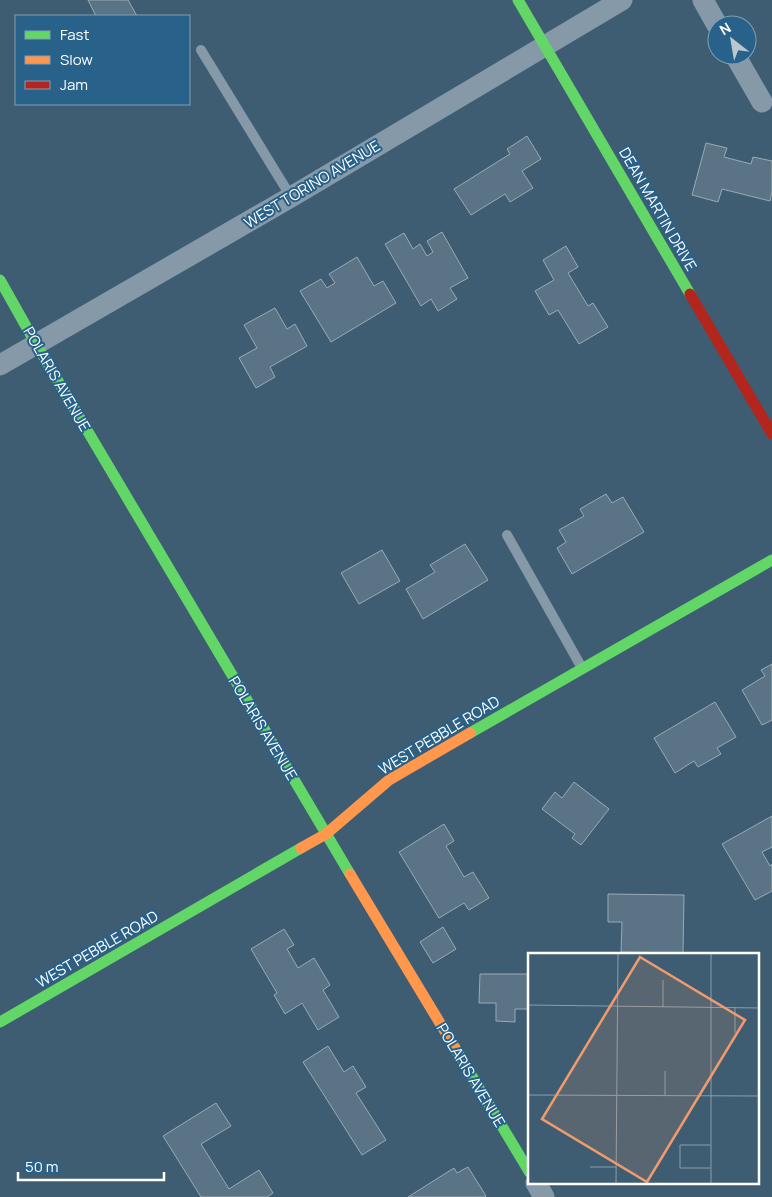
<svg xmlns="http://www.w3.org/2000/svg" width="772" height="1197" viewBox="0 0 772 1197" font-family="Manrope,sans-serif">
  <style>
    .building { fill: #5b7485; stroke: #99aab6 }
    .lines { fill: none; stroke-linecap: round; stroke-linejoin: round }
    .lane { stroke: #8599a8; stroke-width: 10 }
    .street { stroke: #8599a8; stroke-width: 21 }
    .fast { stroke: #63d668; stroke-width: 11 }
    .slow { stroke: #ff974d; stroke-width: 11 }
    .jam { stroke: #b3261e; stroke-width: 11 }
    .labels { text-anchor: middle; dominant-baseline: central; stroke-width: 4; stroke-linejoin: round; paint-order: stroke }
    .street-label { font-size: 15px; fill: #fff; stroke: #286189 }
    .inset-road { fill: none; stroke: #8b9eab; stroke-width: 1 }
    .view { fill: #f19b6d; fill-opacity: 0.15; stroke: #f19b6d; stroke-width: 2.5 }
    .inset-edge { fill: none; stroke: #fff; stroke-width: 2.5 }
  </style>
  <rect width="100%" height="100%" fill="#3e5d73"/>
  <g class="building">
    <polygon points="88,0 128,0 137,16 96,16"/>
    <polygon points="527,136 541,159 522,171 533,188 510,202 505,194 471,215 454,189 510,154 507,149"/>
    <polygon points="706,143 727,148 724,157 751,164 753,157 772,161 772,192 770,201 722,189 718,202 692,195"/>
    <polygon points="442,232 468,278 450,288 457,299 438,311 431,299 421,306 385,244 404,233 413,249 420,244 427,256 433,252 427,241"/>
    <polygon points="566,246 578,267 568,273 588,306 593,303 608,327 579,344 558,310 549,315 535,291 554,280 543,260"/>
    <polygon points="357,257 374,286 383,281 396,303 331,342 300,291 321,279 327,288 335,283 329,274"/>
    <polygon points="275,308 287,329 295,324 307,346 270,367 275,377 256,388 239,358 257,348 244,325"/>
    <polygon points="606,494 612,503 623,497 644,532 572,574 557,548 566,542 559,530 584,516 580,509"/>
    <polygon points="465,544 488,580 423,619 406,589 435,572 430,565"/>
    <polygon points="382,550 400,581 359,604 341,573"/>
    <polygon points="772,664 772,720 762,725 742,690 765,676 761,670"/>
    <polygon points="715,702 736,737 717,748 721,754 698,767 694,761 675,773 654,738"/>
    <polygon points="574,782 609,809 581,845 572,838 575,834 542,809 555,792 562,798"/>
    <polygon points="772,816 772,847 762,852 770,866 772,864 772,891 755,900 722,844"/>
    <polygon points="444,824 454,841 446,846 464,877 473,872 489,898 469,910 464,903 439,918 399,852"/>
    <polygon points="608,894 684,895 683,953 621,952 622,922 608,922"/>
    <polygon points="443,927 456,949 433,963 420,942"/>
    <polygon points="284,929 294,945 287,949 298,968 314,958 330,985 323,990 339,1017 318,1030 302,1003 285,1014 274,995 277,993 251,949"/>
    <polygon points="480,974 530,974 530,1009 515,1009 515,1022 496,1021 496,1003 479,1003"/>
    <polygon points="328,1046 344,1072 353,1066 366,1087 356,1093 386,1140 362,1155 303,1062"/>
    <polygon points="216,1103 231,1126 201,1144 229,1189 259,1170 273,1193 267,1197 201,1197 163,1136"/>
    <polygon points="468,1167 486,1196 485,1197 408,1197 454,1168 457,1173"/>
  </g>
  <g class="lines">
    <g class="lane">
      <polyline points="201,50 291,197"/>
      <polyline points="507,535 582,668"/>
    </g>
    <g class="street">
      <polyline points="703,0 717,25"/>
      <polyline points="735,55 762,102"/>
      <polyline points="0,365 291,197 622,0"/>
      <polyline points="536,1183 544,1197"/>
    </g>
    <g class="fast">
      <polyline points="518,0 690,294"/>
      <polyline points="0,280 36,344 350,874"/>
      <polyline points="470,733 772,560"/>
      <polyline points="0,1022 301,848"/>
      <polyline points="455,1048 530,1173"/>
    </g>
    <g class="slow">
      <polyline points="301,848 326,834 389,780 470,733"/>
      <polyline points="350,874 455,1048"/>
    </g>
    <polyline class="jam" points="690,294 772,434"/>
  </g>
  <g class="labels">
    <g class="street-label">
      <text transform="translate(312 184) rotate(-31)">WEST TORINO AVENUE</text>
      <text transform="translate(658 209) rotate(60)">DEAN MARTIN DRIVE</text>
      <text transform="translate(57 379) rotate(60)">POLARIS AVENUE</text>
      <text transform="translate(263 728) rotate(59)">POLARIS AVENUE</text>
      <text transform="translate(439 735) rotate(-31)">WEST PEBBLE ROAD</text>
      <text transform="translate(97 949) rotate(-30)">WEST PEBBLE ROAD</text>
      <text transform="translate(471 1075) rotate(59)">POLARIS AVENUE</text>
    </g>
  </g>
  <g transform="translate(528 953)">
    <rect width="231" height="231" fill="#3e5d73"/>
    <path class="inset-road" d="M183,0V231M135,27V54M0,52L232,55M207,80V54M0,142L232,143M137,142V118M182,192H152V215H182M62,214H88M88,231L90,0"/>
    <path class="view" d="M112,4L217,67L119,229L14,166Z"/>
    <rect width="231" height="231" class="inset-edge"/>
  </g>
  <rect x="15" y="15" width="175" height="90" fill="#286189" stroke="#7ea0b8"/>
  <rect x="25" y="31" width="25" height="8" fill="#63d668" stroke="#7ea0b8"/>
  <text x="60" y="40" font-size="15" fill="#ffffff">Fast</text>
  <rect x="25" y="56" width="25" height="8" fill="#ff974d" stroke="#7ea0b8"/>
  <text x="60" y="65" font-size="15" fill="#ffffff">Slow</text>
  <rect x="25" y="81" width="25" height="8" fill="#b3261e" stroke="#7ea0b8"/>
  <text x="60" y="90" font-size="15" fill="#ffffff">Jam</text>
  <g transform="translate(732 40) rotate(329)"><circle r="24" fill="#286189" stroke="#7ea0b8"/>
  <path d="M0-4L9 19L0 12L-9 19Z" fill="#bbc6ce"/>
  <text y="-8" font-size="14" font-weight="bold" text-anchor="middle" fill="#ffffff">N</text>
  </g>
  <path d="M18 1172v8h146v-8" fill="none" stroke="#ffffff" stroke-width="2.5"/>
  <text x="25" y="1172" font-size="15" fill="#ffffff" stroke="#286189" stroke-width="4" paint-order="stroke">50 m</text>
</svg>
